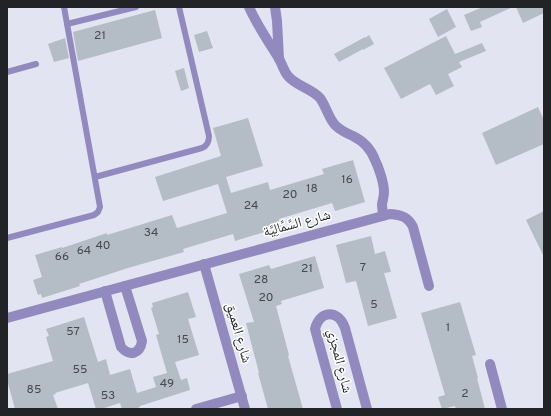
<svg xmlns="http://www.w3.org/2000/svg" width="551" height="416" viewBox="0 0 551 416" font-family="Overpass,'Noto Naskh Arabic',sans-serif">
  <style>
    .building { fill: #b4bcc6 }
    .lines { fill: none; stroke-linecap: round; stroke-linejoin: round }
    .lane { stroke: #9289bf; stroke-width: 6 }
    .street { stroke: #9289bf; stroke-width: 10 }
    .labels { text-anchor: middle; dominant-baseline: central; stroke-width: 3; stroke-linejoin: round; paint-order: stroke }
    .number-label { font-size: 12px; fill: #46494f }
    .street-label { font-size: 14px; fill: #222327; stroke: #fff }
  </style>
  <rect width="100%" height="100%" fill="#e2e5f1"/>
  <g class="building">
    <polygon points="483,7 513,7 480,22 482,27 471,31 464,15"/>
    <polygon points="516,7 544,7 544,13 523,23"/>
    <polygon points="447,9 456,27 438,37 429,19"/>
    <polygon points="155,10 162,38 78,61 73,32"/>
    <polygon points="207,31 213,48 199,52 194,35"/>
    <polygon points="369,35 374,44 363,50 363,49 339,62 334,54 365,37 365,38"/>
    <polygon points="446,36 455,54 482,43 486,51 459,62 462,67 448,74 454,86 436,95 430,84 401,99 384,68"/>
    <polygon points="65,38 69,58 54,62 48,44"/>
    <polygon points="184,68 189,88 181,91 175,71"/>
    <polygon points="538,107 544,120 544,144 496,165 482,133"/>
    <polygon points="248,118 263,166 226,177 231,193 268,182 270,190 324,174 322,169 353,160 365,202 335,211 332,203 279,219 281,227 235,241 233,234 183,249 184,252 128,268 79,284 80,286 42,298 41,294 38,295 33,280 42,277 35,255 62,247 62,248 107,233 107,235 172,215 177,228 227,213 218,184 163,201 155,177 221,156 213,128"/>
    <polygon points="544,211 544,257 526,220"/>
    <polygon points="371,236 375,254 385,251 391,272 384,273 397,318 368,326 356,281 346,283 336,245"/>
    <polygon points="315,256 324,288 281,301 282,304 276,306 289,355 288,356 303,409 268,409 258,373 259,373 246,323 254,322 239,274 269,265 271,269"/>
    <polygon points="188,292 196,317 188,319 199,355 175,362 181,380 187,378 190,390 140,406 140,407 135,409 122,409 120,403 101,409 96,409 88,383 55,393 56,394 53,395 58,409 15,409 7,380 7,374 53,361 46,337 49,336 46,329 84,317 98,362 106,359 110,375 130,369 137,393 156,387 153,377 167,373 156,335 159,334 151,308 153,307 152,303"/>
    <polygon points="460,302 476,355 472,356 478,378 477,378 485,409 456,409 455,406 442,409 438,397 445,395 421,313"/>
  </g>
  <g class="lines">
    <g class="lane">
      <polyline points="67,24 136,7"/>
      <polyline points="7,72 36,64"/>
      <path d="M95,177L202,148C207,146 209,142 209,136L179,7"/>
      <polyline points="7,238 94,215 98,212 100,207 64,7"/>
    </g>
    <g class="street">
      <path d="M249,7C257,25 268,41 278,57C282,63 283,70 288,76C296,86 311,88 320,98C326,106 328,117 335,125C340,130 346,133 353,136C363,141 371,149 375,160C379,168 384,183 384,192C384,196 383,199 382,204C382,208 383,212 383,216"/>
      <polyline points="275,7 277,21 279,59"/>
      <polyline points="204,264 245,409"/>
      <path d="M105,291L121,347C130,357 140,354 142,341L125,286"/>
      <path d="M7,318L390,214C402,215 408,217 413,227L429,286"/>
      <polyline points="490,364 502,409"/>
      <polyline points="196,409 242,396"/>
      <path d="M337,409L315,329C320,310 338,309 345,328L367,409"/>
    </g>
  </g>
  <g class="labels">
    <g class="number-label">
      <text x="100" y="36">21</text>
      <text x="347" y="180">16</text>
      <text x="312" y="189">18</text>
      <text x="290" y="195">20</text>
      <text x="251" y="206">24</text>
      <text x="151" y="233">34</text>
      <text x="103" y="246">40</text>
      <text x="84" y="251">64</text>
      <text x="62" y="257">66</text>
      <text x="363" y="268">7</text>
      <text x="307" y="269">21</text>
      <text x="261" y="280">28</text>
      <text x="266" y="298">20</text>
      <text x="374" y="305">5</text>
      <text x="448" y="328">1</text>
      <text x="73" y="332">57</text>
      <text x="183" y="340">15</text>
      <text x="80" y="370">55</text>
      <text x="167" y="384">49</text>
      <text x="34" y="390">85</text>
      <text x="465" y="394">2</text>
      <text x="108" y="396">53</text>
    </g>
    <g class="street-label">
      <text transform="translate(297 224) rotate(-15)">شارع السَّمَّالِيَّة</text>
      <text transform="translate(238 333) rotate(74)">شارع العميق</text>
      <text transform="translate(339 361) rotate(76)">شارع المجزي</text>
    </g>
  </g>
  <rect width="551" height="416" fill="none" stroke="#222327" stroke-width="16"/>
</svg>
